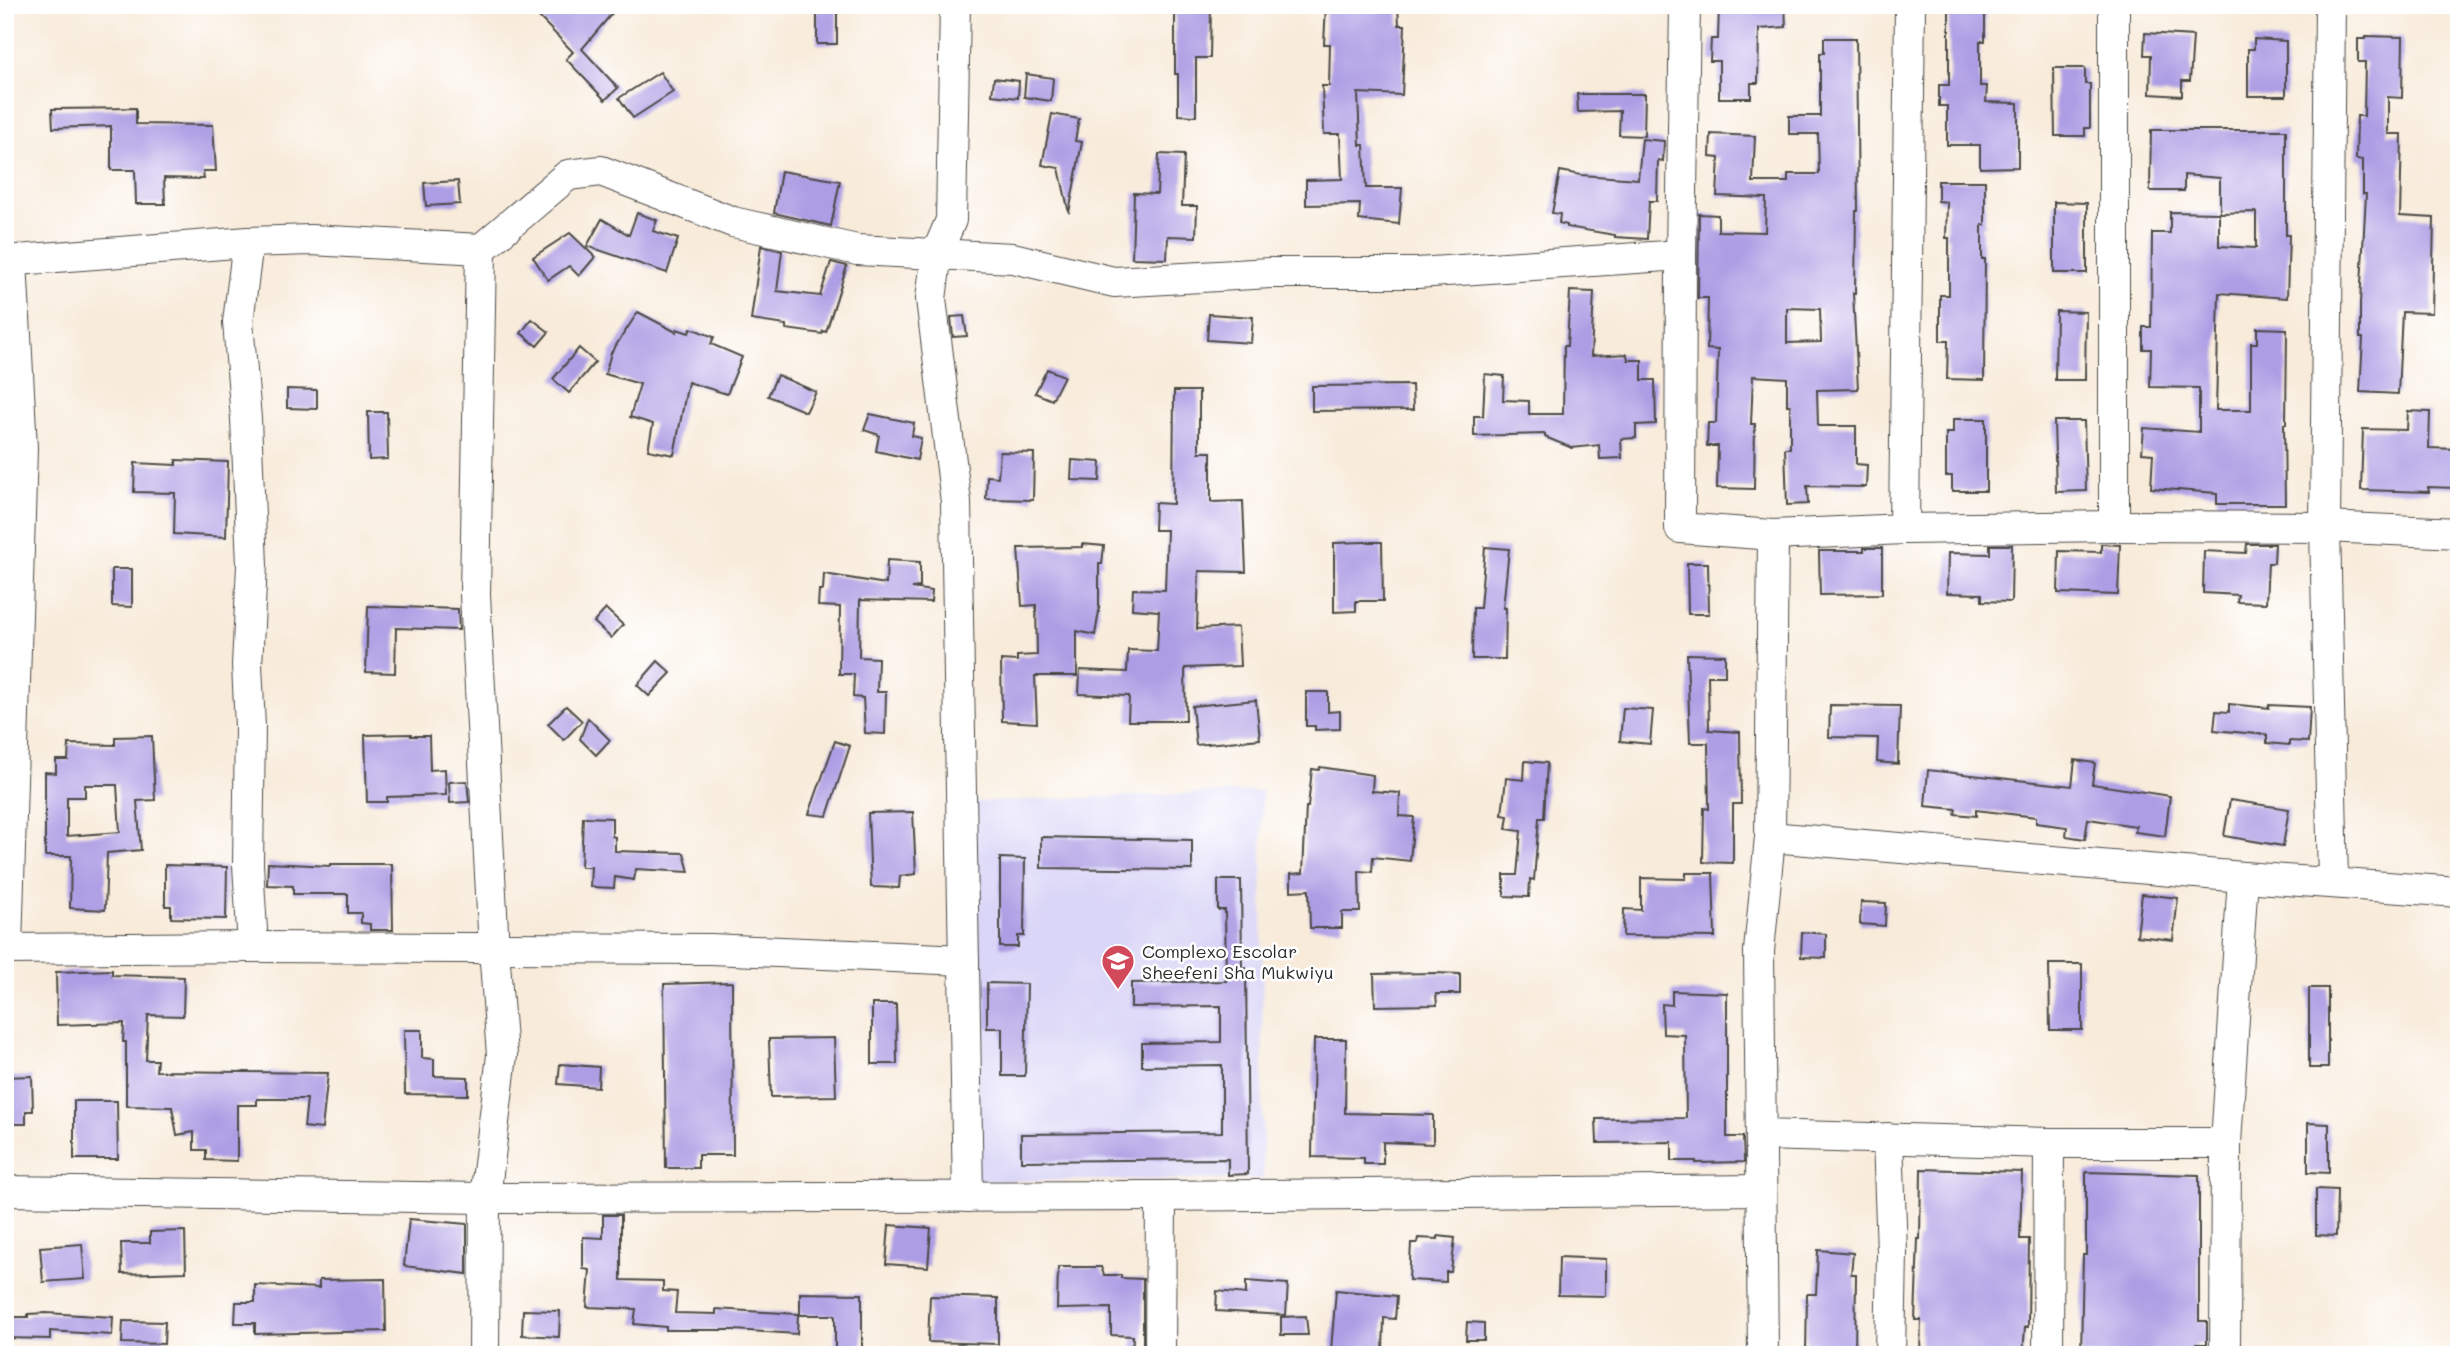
<svg xmlns="http://www.w3.org/2000/svg" width="2464" height="1360" viewBox="0 0 2464 1360" font-family="Mali,sans-serif">
  <style>
    .built { fill: #dad6f7 }
    .building { fill: #ad9de4; fill-rule: evenodd }
    .lines { fill: none; stroke-linecap: round; stroke-linejoin: round }
    .minor-casing { stroke: #4a4845; stroke-width: 32 }
    .minor { stroke: #fff; stroke-width: 30 }
    .labels { text-anchor: middle; dominant-baseline: central; stroke-width: 5; stroke-linejoin: round; paint-order: stroke }
    .poi-label { font-size: 18px; fill: #2b2b2b; stroke: #fff; text-anchor: start }
  </style>
  <rect width="100%" height="100%" fill="#fff"/>
  <filter id="ink" filterUnits="userSpaceOnUse"><feTurbulence type="fractalNoise" baseFrequency=".0143" numOctaves="2"/><feDisplacementMap in="SourceGraphic" scale="14" xChannelSelector="R" yChannelSelector="G"/><feConvolveMatrix kernelMatrix="1 2 1 2 8 2 1 2 1" color-interpolation-filters="sRGB"/></filter>
  <filter id="wash" filterUnits="userSpaceOnUse"><feTurbulence type="fractalNoise" baseFrequency=".00686" numOctaves="4" result="noise"/><feDisplacementMap in="SourceGraphic" scale="28" xChannelSelector="R" yChannelSelector="G"/><feGaussianBlur stdDeviation="1.57" result="paint"/><feColorMatrix in="noise" values="0 0 0 0 0 0 0 0 0 0 0 0 0 0 0 0 0 1.4 0 .05"/><feComposite in="paint" operator="in"/></filter>
  <g filter="url(#wash)">
    <rect width="100%" height="100%" fill="#f8ebda"/>
    <polygon class="built" points="1262,791 1263,1179 976,1181 972,802"/>
    <g id="blocks">
      <g class="building">
        <polygon points="551,5 619,5 582,49 618,88 605,100 566,59 573,52 539,17"/>
        <rect x="817" y="5" width="20" height="39"/>
        <polygon points="1175,5 1211,5 1210,58 1196,58 1196,116 1178,115 1178,74 1175,74"/>
        <polygon points="1326,5 1398,5 1399,25 1405,25 1402,95 1358,93 1360,145 1364,145 1366,188 1402,188 1399,224 1359,220 1360,204 1306,205 1306,180 1342,179 1340,134 1324,134 1322,86 1329,86 1330,44 1324,44"/>
        <polygon points="1719,5 1785,5 1786,27 1759,29 1758,83 1751,83 1751,98 1719,98 1719,61 1710,61 1711,39 1718,39"/>
        <polygon points="1949,5 1985,5 1985,41 1980,41 1980,86 1987,86 1986,102 2018,103 2018,167 1980,168 1980,145 1947,145 1947,106 1939,106 1939,85 1949,85"/>
        <polygon points="2145,33 2193,36 2190,81 2182,81 2182,96 2150,94 2151,55 2144,55"/>
        <polygon points="2366,36 2403,37 2402,98 2388,97 2388,134 2402,134 2400,216 2434,218 2432,313 2402,312 2398,394 2360,392 2363,338 2360,338 2360,303 2366,194 2363,194 2363,160 2356,159 2357,116 2364,116 2365,62 2358,62 2358,39 2366,39"/>
        <path d="M1824,38H1856L1858,211H1856L1855,293H1853L1858,389L1817,390L1818,426H1856V464L1867,465L1866,487L1807,486L1808,504L1787,505L1785,448H1790V405H1787V378L1753,376L1751,424H1755L1754,489L1717,488L1718,446H1707L1708,423H1716L1718,350L1707,349L1708,298H1698L1699,214L1718,215V231L1765,232L1766,198L1717,196L1719,158L1710,157L1711,134L1755,136L1753,182H1788V174H1819L1818,134H1789V116H1820V53H1824ZM1787,308L1820,309L1821,342L1787,343Z"/>
        <polygon points="2254,39 2286,41 2286,96 2248,96 2248,49 2254,49"/>
        <polygon points="2054,68 2085,68 2085,84 2090,84 2090,128 2085,128 2085,136 2055,136"/>
        <polygon points="660,72 673,92 633,118 619,98"/>
        <polygon points="1026,74 1053,78 1051,101 1024,97"/>
        <polygon points="994,78 1019,81 1018,98 992,95"/>
        <polygon points="1577,94 1645,94 1644,136 1619,135 1620,111 1578,112"/>
        <polygon points="136,108 136,124 213,125 216,171 203,171 204,179 164,178 165,204 136,204 135,170 111,170 111,126 53,128 52,109"/>
        <polygon points="1052,114 1079,119 1075,141 1082,142 1069,213 1059,168 1042,165"/>
        <polygon points="2151,130 2286,130 2286,235 2289,235 2287,298 2219,293 2216,410 2251,410 2251,343 2257,343 2257,328 2287,329 2286,424 2284,424 2285,504 2217,504 2217,493 2151,488 2153,454 2142,453 2144,428 2199,432 2199,388 2150,387 2151,349 2143,349 2143,327 2151,327 2152,233 2170,233 2170,212 2219,213 2219,246 2256,248 2256,212 2220,213 2220,178 2184,175 2184,191 2150,191"/>
        <polygon points="1642,139 1664,141 1663,161 1658,160 1657,201 1649,201 1647,239 1615,237 1615,235 1567,227 1567,225 1559,223 1560,214 1552,213 1560,171 1581,175 1638,179"/>
        <polygon points="1159,154 1184,155 1182,206 1197,206 1196,237 1168,236 1167,259 1132,258 1134,193 1157,194"/>
        <polygon points="781,171 840,181 831,226 774,213"/>
        <polygon points="458,181 460,204 426,206 424,183"/>
        <polygon points="1938,181 1985,181 1985,225 1982,225 1982,259 1985,259 1984,380 1947,379 1948,341 1940,341 1940,295 1949,295 1949,238 1946,238 1947,202 1938,201"/>
        <polygon points="2054,202 2087,203 2087,273 2054,273"/>
        <polygon points="637,213 657,220 653,231 678,239 667,273 587,246 602,219 629,235"/>
        <polygon points="570,233 595,257 579,276 569,266 548,280 533,257"/>
        <polygon points="761,246 782,251 777,291 820,296 831,262 847,266 826,332 823,331 822,334 786,329 786,325 751,320"/>
        <polygon points="1570,291 1594,292 1591,356 1627,354 1628,360 1642,360 1642,380 1655,380 1656,424 1636,425 1636,438 1621,439 1622,458 1600,459 1599,445 1572,448 1545,437 1545,434 1474,436 1474,416 1483,416 1485,374 1504,376 1503,400 1529,401 1529,414 1563,414 1564,346 1567,346"/>
        <polygon points="2056,311 2086,312 2085,380 2055,380"/>
        <polygon points="638,312 676,332 677,329 689,333 691,328 714,337 711,344 742,357 727,394 688,382 674,455 648,450 653,424 630,417 640,384 605,374 611,353"/>
        <polygon points="1209,314 1253,317 1251,343 1207,340"/>
        <polygon points="964,316 967,336 953,337 951,317"/>
        <polygon points="532,319 549,332 537,346 521,333"/>
        <polygon points="579,348 595,362 569,393 553,379"/>
        <polygon points="1047,369 1064,376 1052,400 1035,393"/>
        <polygon points="777,375 816,392 806,412 768,396"/>
        <polygon points="1412,385 1413,410 1312,411 1312,386"/>
        <polygon points="287,389 317,390 317,409 287,408"/>
        <polygon points="1174,391 1199,391 1199,452 1211,452 1211,502 1243,501 1246,572 1199,571 1197,629 1238,627 1240,666 1185,668 1186,721 1128,721 1129,696 1079,694 1080,670 1127,672 1128,650 1157,651 1159,611 1132,609 1133,589 1165,590 1167,530 1154,530 1155,503 1173,504"/>
        <polygon points="2408,411 2430,412 2429,448 2457,449 2456,488 2428,487 2429,492 2361,490 2363,429 2407,430"/>
        <polygon points="368,412 387,412 388,459 369,460"/>
        <polygon points="870,414 914,423 912,436 921,438 917,460 876,451 879,435 864,430"/>
        <polygon points="1953,419 1986,419 1986,491 1952,491 1952,476 1946,476 1946,433 1953,433"/>
        <polygon points="2054,421 2084,421 2086,491 2056,492"/>
        <polygon points="1000,452 1034,453 1033,500 986,499 987,476 998,477"/>
        <polygon points="176,460 228,462 226,537 174,534 175,493 134,492 135,463 176,465"/>
        <polygon points="1072,460 1101,462 1100,481 1071,480"/>
        <polygon points="1365,542 1382,542 1383,601 1356,601 1356,611 1334,612 1334,543"/>
        <polygon points="1082,544 1104,546 1102,564 1099,564 1099,611 1095,635 1077,631 1077,676 1035,676 1037,723 1002,721 1001,660 1017,661 1017,656 1037,655 1036,605 1022,606 1018,548 1082,547"/>
        <polygon points="2101,544 2120,545 2118,595 2058,593 2059,551 2101,552"/>
        <polygon points="2247,544 2275,544 2274,563 2268,563 2266,603 2237,602 2238,595 2203,593 2204,551 2246,553"/>
        <polygon points="1990,545 2012,545 2011,602 1982,601 1982,594 1947,593 1948,553 1990,554"/>
        <polygon points="1485,547 1509,549 1503,608 1506,608 1505,659 1472,659 1473,608 1480,608"/>
        <polygon points="1864,548 1882,548 1882,594 1820,595 1819,551 1864,551"/>
        <polygon points="887,560 920,562 920,587 912,588 932,591 931,602 860,600 859,657 878,658 877,692 886,692 885,734 865,733 863,698 853,697 854,674 839,674 840,607 818,606 819,590 823,590 824,574 886,584"/>
        <polygon points="1687,563 1708,563 1709,614 1688,614"/>
        <polygon points="112,569 132,569 132,607 112,606"/>
        <polygon points="368,606 458,609 459,630 396,628 395,673 366,672"/>
        <polygon points="606,609 623,625 611,638 594,622"/>
        <polygon points="1687,654 1725,655 1725,676 1708,676 1709,730 1740,732 1741,804 1733,804 1733,863 1703,862 1704,808 1709,809 1708,743 1690,743"/>
        <polygon points="658,661 671,673 649,696 637,685"/>
        <polygon points="1306,692 1328,692 1328,712 1340,711 1340,729 1315,730 1315,726 1306,726"/>
        <polygon points="1256,700 1260,739 1196,745 1192,706"/>
        <polygon points="2229,704 2269,708 2269,705 2310,707 2308,742 2289,741 2289,745 2267,743 2267,735 2214,730 2216,711 2229,712"/>
        <polygon points="1830,705 1900,706 1898,764 1877,762 1878,738 1829,737"/>
        <polygon points="566,706 582,721 564,740 548,724"/>
        <polygon points="1623,708 1653,710 1650,744 1620,741"/>
        <polygon points="588,718 610,740 596,755 580,739"/>
        <polygon points="411,734 411,736 429,736 430,770 445,769 446,795 387,797 387,802 367,802 365,735"/>
        <path d="M152,736L155,800L137,801L141,850L107,853L105,910L70,908L71,856H45V772L56,773V760H68L69,744L115,745V737ZM85,785H117L120,832L67,836V797H85Z"/>
        <polygon points="835,741 850,746 827,816 809,814"/>
        <polygon points="2075,760 2095,763 2092,784 2170,796 2165,836 2135,832 2136,826 2088,819 2085,839 2066,836 2067,827 2036,823 2036,817 1976,810 1976,816 1955,814 1956,809 1925,806 1928,770 2072,786"/>
        <polygon points="1525,761 1547,763 1544,818 1539,818 1534,880 1530,879 1529,897 1504,896 1504,875 1517,875 1521,831 1506,829 1508,816 1502,815 1506,778 1524,780"/>
        <polygon points="1320,767 1373,775 1372,791 1400,793 1399,816 1414,817 1410,861 1373,857 1372,872 1359,871 1360,912 1342,912 1342,928 1310,928 1309,890 1291,891 1291,874 1303,873 1306,807 1308,807 1312,769 1319,770"/>
        <polygon points="467,781 469,802 450,803 449,782"/>
        <polygon points="2230,800 2289,809 2283,846 2224,836"/>
        <polygon points="913,812 916,874 900,876 899,888 871,887 868,813"/>
        <polygon points="583,817 612,818 612,836 615,837 615,851 684,853 689,872 636,869 634,880 615,877 614,888 590,887 591,867 581,867"/>
        <polygon points="1041,837 1192,840 1192,870 1041,868"/>
        <polygon points="1000,858 1025,859 1024,936 1018,936 1018,947 1000,947"/>
        <polygon points="268,863 331,866 331,864 392,864 393,930 370,930 370,924 361,923 361,913 348,913 348,894 293,894 293,886 267,885"/>
        <polygon points="165,865 227,867 226,919 171,918 171,906 165,906"/>
        <polygon points="1686,873 1713,873 1715,937 1623,936 1624,909 1641,910 1641,878 1686,879"/>
        <polygon points="1218,880 1241,880 1242,968 1246,968 1248,1174 1228,1175 1228,1159 1021,1161 1021,1134 1222,1132 1222,1065 1142,1066 1142,1043 1221,1042 1221,1006 1131,1007 1131,983 1226,981 1225,910 1218,910"/>
        <polygon points="2142,894 2178,898 2173,940 2137,936"/>
        <polygon points="1861,902 1886,903 1885,926 1860,924"/>
        <polygon points="1802,932 1826,934 1826,958 1801,957"/>
        <polygon points="2049,964 2082,964 2082,1030 2050,1030"/>
        <polygon points="112,970 112,975 184,977 183,1016 148,1015 146,1060 157,1060 156,1071 328,1073 322,1129 304,1127 307,1099 257,1099 257,1105 237,1105 237,1161 206,1160 206,1150 194,1150 194,1132 177,1135 172,1107 126,1106 126,1042 123,1042 124,1023 57,1025 56,972"/>
        <polygon points="1435,973 1460,974 1460,994 1436,994 1437,1005 1375,1006 1374,974"/>
        <polygon points="732,982 733,1155 698,1155 698,1168 666,1168 664,984"/>
        <polygon points="987,983 1027,984 1025,1076 1002,1076 1002,1028 987,1028"/>
        <rect x="2309" y="988" width="19" height="80"/>
        <polygon points="1672,991 1727,993 1727,1137 1743,1137 1744,1162 1696,1163 1696,1161 1672,1161 1672,1142 1597,1143 1596,1119 1686,1118 1685,1035 1663,1034 1662,1004 1672,1005"/>
        <polygon points="872,1004 896,1004 897,1064 872,1064"/>
        <polygon points="404,1030 422,1030 422,1058 434,1059 434,1076 468,1077 468,1095 405,1094"/>
        <polygon points="834,1038 836,1096 771,1097 769,1039"/>
        <polygon points="1314,1039 1346,1039 1345,1113 1433,1115 1433,1144 1383,1142 1383,1164 1364,1164 1364,1158 1312,1157"/>
        <polygon points="560,1064 599,1067 598,1087 558,1084"/>
        <polygon points="32,1076 33,1111 26,1111 26,1124 5,1124 5,1077"/>
        <polygon points="74,1101 117,1101 118,1159 74,1159"/>
        <polygon points="2308,1123 2329,1124 2329,1173 2308,1172"/>
        <polygon points="1921,1169 2022,1172 2020,1239 2029,1239 2028,1327 2025,1327 2023,1355 1920,1355 1921,1320 1915,1320 1918,1239 1920,1239"/>
        <polygon points="2086,1172 2199,1175 2199,1321 2207,1321 2207,1344 2196,1344 2196,1355 2081,1355 2083,1255 2086,1255"/>
        <polygon points="2316,1189 2337,1190 2336,1236 2316,1235"/>
        <polygon points="603,1215 621,1215 621,1280 663,1281 663,1291 677,1292 675,1313 716,1314 716,1309 798,1314 797,1334 734,1330 666,1330 666,1327 634,1324 636,1309 587,1307 590,1270 583,1269 583,1237 603,1238"/>
        <polygon points="409,1219 467,1224 467,1274 404,1266"/>
        <polygon points="889,1225 931,1228 928,1267 886,1264"/>
        <polygon points="185,1231 186,1272 122,1274 121,1243 150,1243 150,1232"/>
        <polygon points="1438,1236 1455,1238 1451,1272 1446,1272 1446,1282 1409,1280 1411,1243 1417,1243 1418,1238 1438,1239"/>
        <polygon points="82,1244 85,1279 43,1282 40,1247"/>
        <polygon points="1818,1250 1853,1253 1851,1274 1856,1274 1855,1355 1806,1355 1807,1294 1816,1294"/>
        <polygon points="1559,1257 1606,1259 1606,1296 1558,1295"/>
        <polygon points="1058,1267 1101,1267 1104,1275 1121,1275 1121,1278 1143,1279 1143,1355 1132,1355 1133,1336 1111,1335 1111,1308 1057,1309"/>
        <polygon points="385,1279 386,1331 255,1334 255,1323 235,1323 236,1302 255,1302 255,1285 319,1288 319,1280"/>
        <polygon points="1246,1281 1288,1284 1286,1315 1216,1311 1217,1291 1246,1294"/>
        <polygon points="1336,1290 1397,1296 1395,1319 1384,1318 1383,1350 1366,1349 1366,1355 1344,1355 1344,1353 1331,1350"/>
        <polygon points="800,1293 862,1294 862,1355 835,1355 835,1315 800,1315"/>
        <polygon points="930,1296 998,1298 998,1344 928,1342"/>
        <polygon points="523,1310 560,1311 559,1337 522,1335"/>
        <polygon points="46,1313 113,1317 112,1335 50,1331 50,1339 5,1338 5,1317 28,1317 28,1314"/>
        <polygon points="1306,1316 1308,1335 1281,1335 1281,1317"/>
        <polygon points="123,1321 165,1322 164,1344 122,1343"/>
        <polygon points="1467,1322 1484,1323 1484,1340 1466,1340"/>
      </g>
    </g>
  </g>
  <g filter="url(#ink)">
    <use href="#blocks" fill-opacity="0" stroke="#4a4845" stroke-width="2"/>
    <g class="lines">
      <defs>
        <g id="minor">
          <polyline points="955,5 951,220 937,253 931,299 956,502 968,1197"/>
          <polyline points="1685,5 1681,255 1680,528 1773,535 1904,529 2114,526 2325,527 2459,533"/>
          <polyline points="2330,5 2325,527 2333,882"/>
          <polyline points="248,242 238,322 246,419 252,565 247,665 250,727 248,865 253,947"/>
          <polyline points="481,249 475,595 494,949 502,1055 485,1198 484,1355"/>
          <polyline points="5,261 248,242 311,240 481,249 568,175 601,171 733,222 857,250 1013,258 1114,282 1270,273 1417,273 1681,255"/>
          <polyline points="2114,526 2114,5"/>
          <polyline points="1904,529 1910,5"/>
          <polyline points="1770,837 2243,877 2459,892"/>
          <polyline points="7,948 22,448 12,261"/>
          <polyline points="5,949 253,947 711,949 964,960"/>
          <polyline points="1761,1135 2049,1143 2226,1143"/>
          <polyline points="1888,1138 1892,1253 1890,1355"/>
          <polyline points="5,1191 485,1198 1161,1196 1761,1190"/>
          <polyline points="1160,1355 1161,1196"/>
          <polyline points="1763,1355 1759,951 1770,837 1773,535"/>
          <polyline points="2048,1355 2049,1143"/>
          <polyline points="2225,1355 2226,1143 2243,877"/>
        </g>
      </defs>
      <use href="#minor" class="minor-casing"/>
      <use href="#minor" class="minor"/>
    </g>
  </g>
  <defs>
    <symbol id="school-pin" viewBox="-11 -11 22 30"><path d="M0 17L-7.5 6A9.5 9.5 0 1 1 7.5 6Z" fill="#d1495b" stroke="#fff"/><path d="M0-5L7-2L0 1L-7-2ZM-4 1L0 2.5L4 1V4Q0 6-4 4Z" fill="#fff"/></symbol>
  </defs>
  <g fill-rule="evenodd">
    <use href="#school-pin" x="1099" y="942" width="38" height="52"/>
  </g>
  <g class="labels">
    <g class="poi-label">
      <text x="1142" y="951">Complexo Escolar<tspan x="1142" dy="21">Sheefeni Sha Mukwiyu</tspan></text>
    </g>
  </g>
  <rect width="2464" height="1360" fill="none" stroke="#fff" stroke-width="28"/>
</svg>
